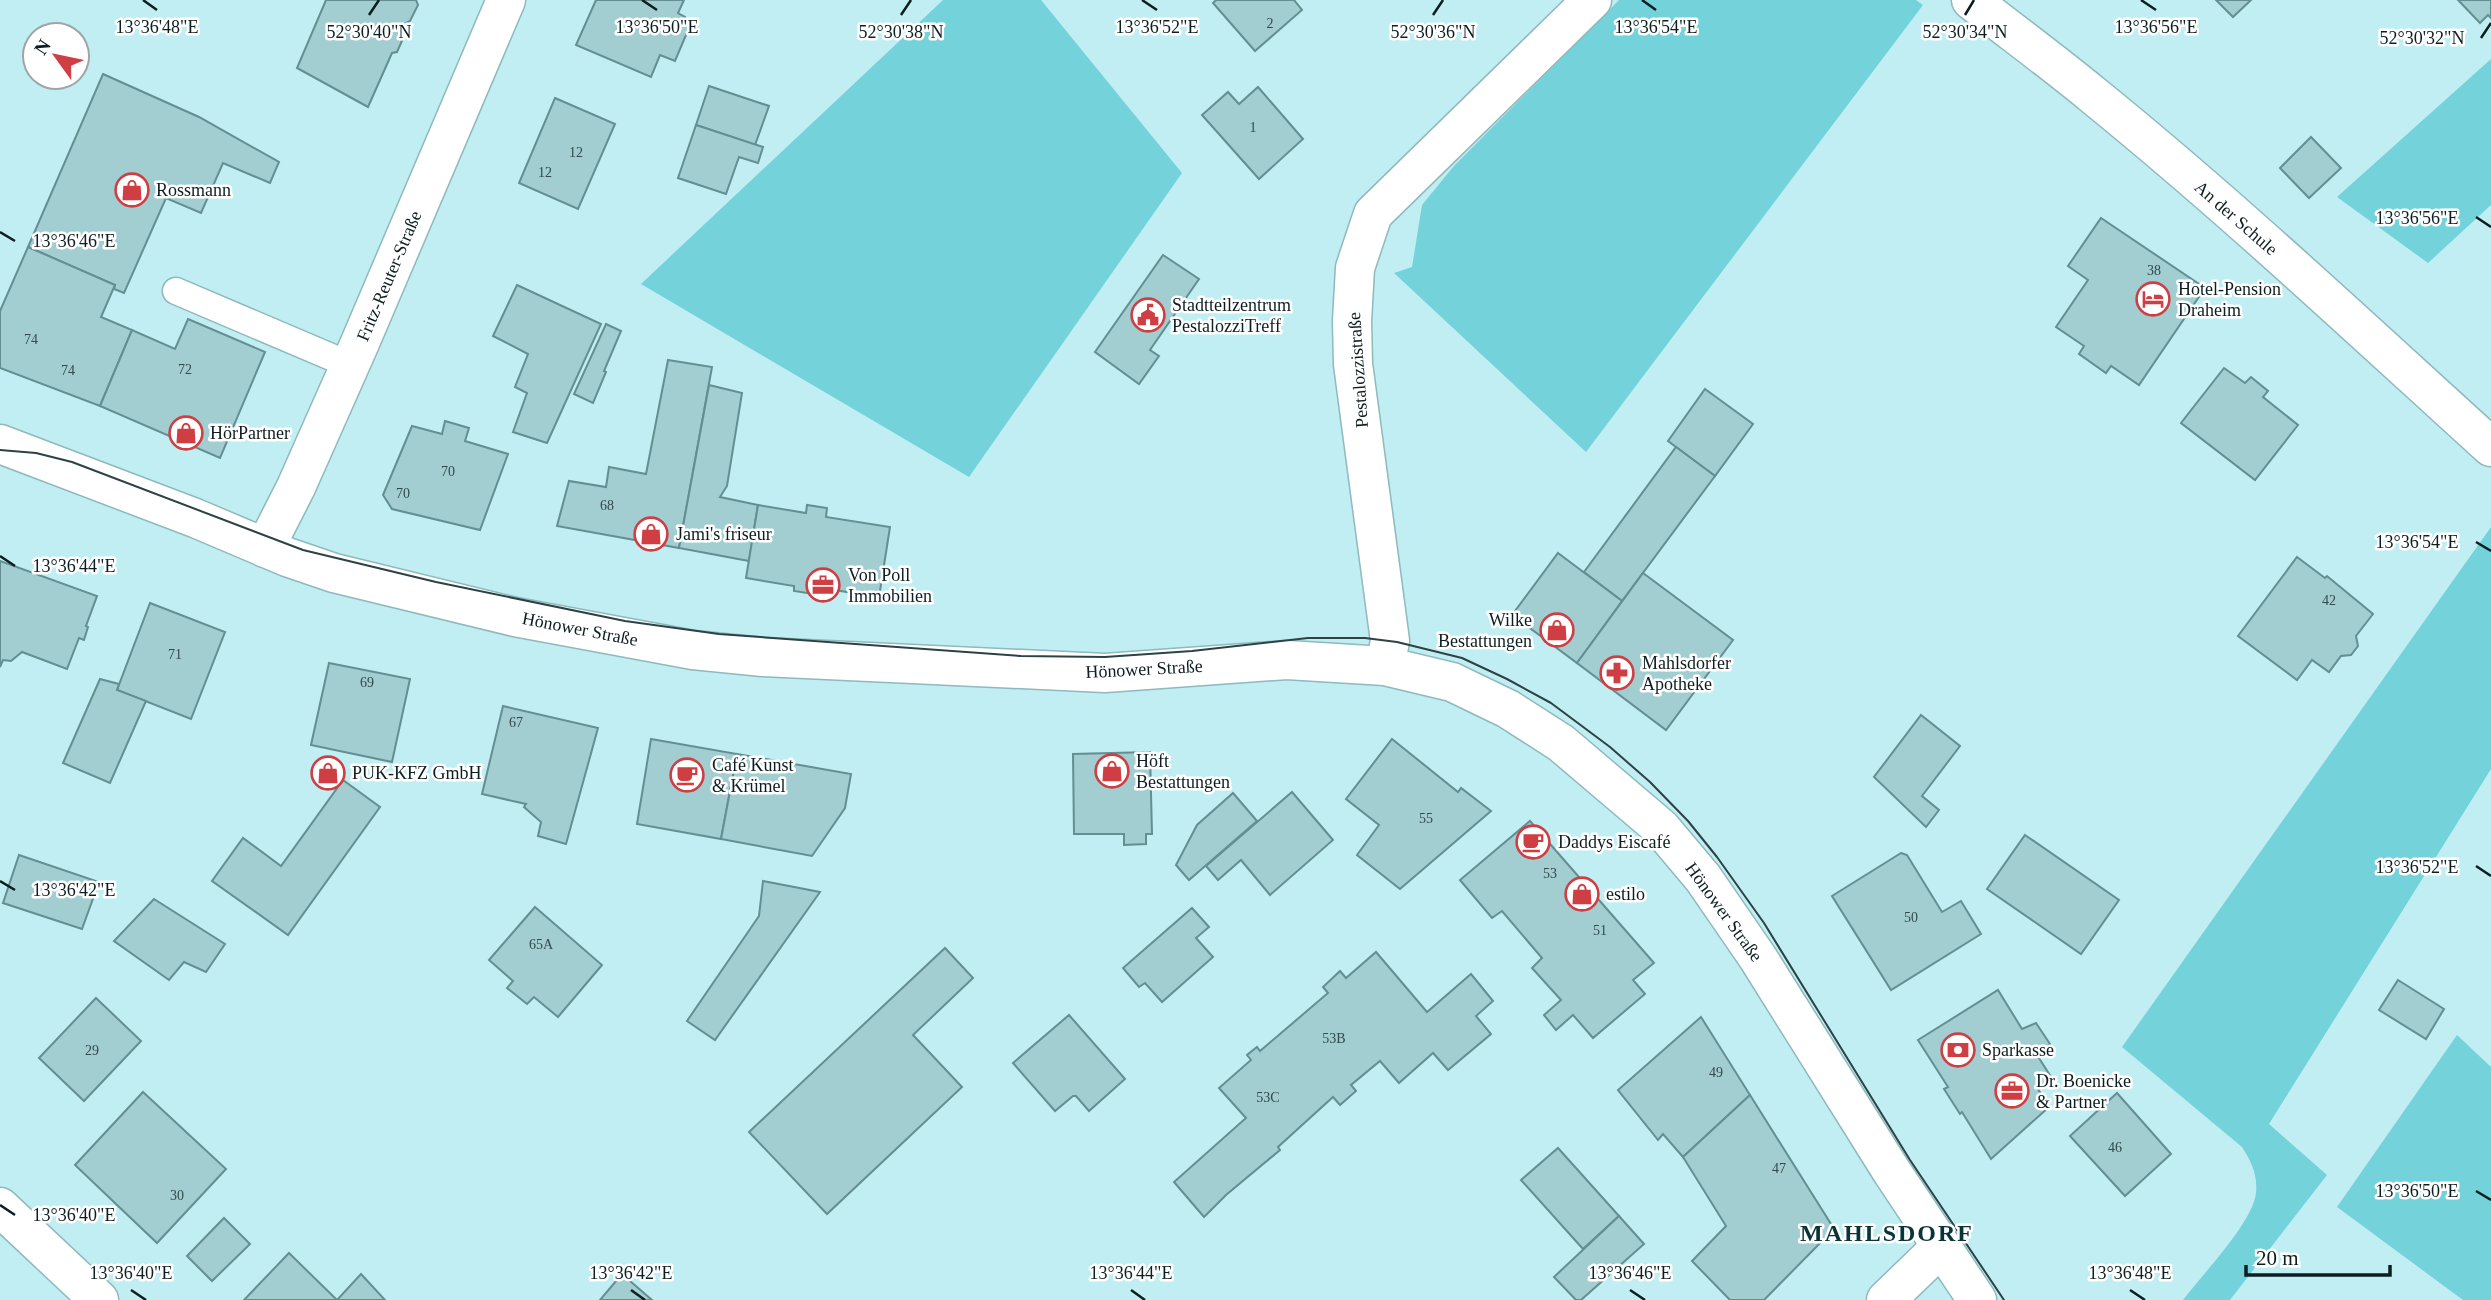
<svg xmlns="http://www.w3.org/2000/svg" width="2491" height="1300" viewBox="0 0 2491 1300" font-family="Georgia,serif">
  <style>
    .green { fill: #74d2da }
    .building { fill: #a2cdd1; stroke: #648e91; stroke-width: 2 }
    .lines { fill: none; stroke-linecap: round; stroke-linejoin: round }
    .lane-casing { stroke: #8eb9bd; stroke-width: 29 }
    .street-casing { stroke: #8eb9bd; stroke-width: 41 }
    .secondary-casing { stroke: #8eb9bd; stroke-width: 41 }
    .lane { stroke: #fff; stroke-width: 26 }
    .street { stroke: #fff; stroke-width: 38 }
    .secondary { stroke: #fff; stroke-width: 38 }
    .tram { stroke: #2c4245; stroke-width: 2 }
    .ticks { fill: none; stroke: #0d1e20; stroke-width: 2.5 }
    .labels { text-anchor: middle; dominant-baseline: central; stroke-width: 5; stroke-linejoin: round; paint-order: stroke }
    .number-label { font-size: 14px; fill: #324a4c }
    .poi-label { font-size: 18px; fill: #0d1e20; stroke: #fff; text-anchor: start }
    .street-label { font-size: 18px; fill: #0d1e20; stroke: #fff }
    .district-label { font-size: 24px; font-weight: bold; letter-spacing: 2px; fill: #093539; stroke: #fff }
    .ticks-label { font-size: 18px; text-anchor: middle; fill: #0d1e20; stroke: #fff; stroke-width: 5; stroke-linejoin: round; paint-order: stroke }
  </style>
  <rect width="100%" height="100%" fill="#c1eef2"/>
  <g class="green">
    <polygon points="943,0 1041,0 1182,173 969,477 641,284"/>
    <polygon points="1619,0 1916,0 1923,5 1586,452 1394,273 1412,267 1422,205 1453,167"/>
    <polygon points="2491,59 2491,205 2428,263 2337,197"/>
    <path d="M2491,527V769L2269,1124L2327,1175L2230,1300H2183C2202,1275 2253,1222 2256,1193C2258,1175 2251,1161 2242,1147L2122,1047Z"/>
    <polygon points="2457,1035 2491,1067 2491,1300 2463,1300 2337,1207"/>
  </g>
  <g class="building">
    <polygon points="326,0 416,0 418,5 410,21 406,23 403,30 405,34 397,52 392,53 368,107 297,68"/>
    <polygon points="596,0 684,0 678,13 685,17 689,28 675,61 660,55 651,77 576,45"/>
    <polygon points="1216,0 1294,0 1302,10 1255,51 1213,3"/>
    <polygon points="2216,0 2251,0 2233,17"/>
    <polygon points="2458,0 2491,0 2491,18 2488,15 2480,23"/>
    <polygon points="103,74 199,117 279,162 270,183 223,163 201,213 166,198 124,293 114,289 115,285 28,247"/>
    <polygon points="709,86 769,106 755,145 696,125"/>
    <polygon points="1258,87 1303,139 1259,179 1202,115 1228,92 1239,104"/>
    <polygon points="555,98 615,124 578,209 519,183"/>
    <polygon points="696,125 763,147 758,163 739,157 726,194 678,178"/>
    <polygon points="2311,137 2341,168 2309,198 2280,168"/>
    <polygon points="2101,218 2205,288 2139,385 2111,366 2106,373 2079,354 2084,346 2056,327 2088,280 2068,266"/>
    <polygon points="28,247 115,285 101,317 132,330 100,406 0,368 0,311"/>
    <polygon points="1163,255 1199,279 1150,350 1159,356 1139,384 1095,352"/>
    <polygon points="517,285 601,324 547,443 513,432 527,393 515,387 528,354 493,336"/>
    <polygon points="188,319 265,352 220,458 100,406 132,330 175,349"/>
    <polygon points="606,324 621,331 604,371 606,372 593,403 574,394"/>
    <polygon points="668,360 712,367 679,548 557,526 569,481 606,487 609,467 646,474"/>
    <polygon points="2224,368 2245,383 2251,377 2268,391 2263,397 2298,425 2255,480 2181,423"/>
    <polygon points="709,385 742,393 727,486 720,497 758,505 749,561 679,548"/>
    <polygon points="1705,389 1753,424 1715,476 1668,441"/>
    <polygon points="445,421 469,428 465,441 508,454 480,530 392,509 383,495 412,426 442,434"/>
    <polygon points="1676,447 1715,476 1622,601 1584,572"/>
    <polygon points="758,505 806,513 807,505 827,508 826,517 890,527 879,597 834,590 833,597 794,591 794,586 746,578"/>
    <polygon points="1558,553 1622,601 1577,663 1512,615"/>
    <polygon points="2297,557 2325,578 2327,576 2373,614 2356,636 2358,646 2351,655 2341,656 2329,672 2312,660 2297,680 2238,636"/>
    <polygon points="0,561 97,596 86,626 88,627 84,640 79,638 67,669 22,652 11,661 3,660 0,667"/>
    <polygon points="1643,573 1733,640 1666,730 1577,663"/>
    <polygon points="150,603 225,632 191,719 117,690"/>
    <polygon points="329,663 410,679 392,762 311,745"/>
    <polygon points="100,679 119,684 117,690 146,701 110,783 63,763"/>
    <polygon points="503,706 598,728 566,844 538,836 541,822 524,807 526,804 482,794"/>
    <polygon points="1921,715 1960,746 1922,796 1939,810 1926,827 1874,777"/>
    <polygon points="651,739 737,754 721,839 637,824"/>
    <polygon points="1392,739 1458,792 1461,788 1491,811 1400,889 1357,855 1379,825 1346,799"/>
    <polygon points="1150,752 1152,834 1146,834 1146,844 1124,845 1124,834 1074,834 1073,754"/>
    <polygon points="737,754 851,774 845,808 812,856 721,839"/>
    <polygon points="343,780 380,807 288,935 212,881 243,838 281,866"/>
    <polygon points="1292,792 1333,840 1270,895 1241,860 1218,880 1206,866"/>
    <polygon points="1233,793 1257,821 1189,880 1176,865 1197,825"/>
    <polygon points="1530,821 1654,963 1633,980 1645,994 1593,1038 1573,1015 1556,1030 1544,1015 1561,1000 1532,968 1542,958 1502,911 1492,918 1460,880"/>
    <polygon points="2025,835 2119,900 2081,954 1987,889"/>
    <polygon points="1901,853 1907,855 1942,912 1961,901 1981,934 1891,990 1832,896"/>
    <polygon points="19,855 99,882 82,929 3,903"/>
    <polygon points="763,881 820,892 715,1040 687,1021 759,916"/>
    <polygon points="154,899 225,944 206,972 184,962 169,980 114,941"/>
    <polygon points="535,907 602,965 558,1017 534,997 527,1004 507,988 513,981 489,960"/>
    <polygon points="1192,908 1209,927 1196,938 1213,957 1162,1002 1145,983 1139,987 1123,968"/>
    <polygon points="945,948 973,978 913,1035 962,1087 827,1214 749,1132"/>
    <polygon points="1376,952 1427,1012 1471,974 1493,1001 1476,1016 1491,1034 1448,1070 1433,1053 1399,1083 1380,1061 1351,1085 1356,1091 1340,1105 1333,1097 1278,1147 1280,1150 1226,1195 1204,1217 1174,1182 1246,1118 1219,1088 1251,1060 1247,1055 1257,1047 1260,1051 1328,993 1323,987 1340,971 1346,978"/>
    <polygon points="2398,980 2444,1009 2426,1039 2379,1010"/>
    <polygon points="1998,990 2022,1029 2036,1023 2050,1044 2037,1055 2053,1080 2038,1089 2049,1107 1991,1159 1962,1112 1960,1114 1944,1089 1948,1087 1918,1040"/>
    <polygon points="96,998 141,1041 84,1101 39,1058"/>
    <polygon points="1069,1015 1125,1079 1089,1111 1076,1096 1073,1096 1055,1111 1013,1063"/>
    <polygon points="1701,1017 1750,1095 1683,1157 1663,1134 1658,1140 1618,1090"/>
    <polygon points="143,1092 226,1169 157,1243 75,1165"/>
    <polygon points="2117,1093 2171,1154 2125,1196 2070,1136"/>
    <polygon points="1750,1095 1831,1224 1829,1234 1764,1300 1730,1300 1692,1261 1726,1226 1683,1157"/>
    <polygon points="1558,1148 1619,1216 1583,1249 1521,1180"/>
    <polygon points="1619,1216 1644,1244 1581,1300 1576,1300 1554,1277"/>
    <polygon points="224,1218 250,1244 212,1281 187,1256"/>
    <polygon points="289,1253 337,1300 244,1300"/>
    <polygon points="361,1274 385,1300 337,1300"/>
    <polygon points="622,1274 652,1300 600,1300"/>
  </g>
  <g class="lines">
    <defs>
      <polyline id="lane" points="176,291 350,365"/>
      <g id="street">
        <path d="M1971,0C2012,32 2053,62 2093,95C2230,206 2360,328 2491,447"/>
        <polyline points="1385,666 1390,641 1353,364 1352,321 1355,268 1373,214 1592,0"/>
        <polyline points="0,1207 99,1300"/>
      </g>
      <g id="secondary">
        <polyline points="0,444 195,518 287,557 334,573 515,617 693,650 763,657 1105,673 1287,660 1385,666 1452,682 1508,709 1561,743 1661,828 1703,878 1758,958 1892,1172 1977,1300"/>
        <polyline points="265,548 296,487 359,345 506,0"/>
        <polyline points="1886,1300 1941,1247"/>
      </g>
    </defs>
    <use href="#lane" class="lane-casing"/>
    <use href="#street" class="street-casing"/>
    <use href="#secondary" class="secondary-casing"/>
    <use href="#lane" class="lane"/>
    <use href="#street" class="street"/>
    <use href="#secondary" class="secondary"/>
    <polyline class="tram" points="0,450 36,453 72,462 303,550 436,582 625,621 719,634 1021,656 1105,657 1192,651 1308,638 1365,638 1397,642 1462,658 1507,679 1551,703 1610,747 1650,782 1688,821 1717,857 1764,923 1910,1160 2004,1300"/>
  </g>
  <path class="ticks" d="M143,0L157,10M642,0L657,10M1142,0L1157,10M1642,0L1656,10M2141,0L2156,10M369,15L379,0M901,15L911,0M1433,15L1443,0M1965,15L1974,0M2481,38L2491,23M2476,217L2491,227M0,232L15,241M2476,542L2491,551M0,556L15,566M2476,866L2491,876M0,881L15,890M2476,1191L2491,1200M0,1205L15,1215M131,1290L146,1300M631,1290L645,1300M1131,1290L1145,1300M1630,1290L1645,1300M2130,1290L2145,1300"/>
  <defs>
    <symbol id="shop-ring" viewBox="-11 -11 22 22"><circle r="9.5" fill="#fff" stroke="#ce3e42" stroke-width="1.5"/><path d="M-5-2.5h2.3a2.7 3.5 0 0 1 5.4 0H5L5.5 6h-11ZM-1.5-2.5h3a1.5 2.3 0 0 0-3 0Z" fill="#ce3e42"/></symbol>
    <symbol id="hotel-ring" viewBox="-11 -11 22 22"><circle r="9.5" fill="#fff" stroke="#ce3e42" stroke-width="1.5"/><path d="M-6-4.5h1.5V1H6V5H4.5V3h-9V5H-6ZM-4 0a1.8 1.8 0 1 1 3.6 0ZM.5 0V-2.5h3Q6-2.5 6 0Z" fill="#ce3e42"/></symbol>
    <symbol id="civic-ring" viewBox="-11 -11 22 22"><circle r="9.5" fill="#fff" stroke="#ce3e42" stroke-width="1.5"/><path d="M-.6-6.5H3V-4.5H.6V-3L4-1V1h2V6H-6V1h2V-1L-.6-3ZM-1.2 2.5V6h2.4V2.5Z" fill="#ce3e42"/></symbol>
    <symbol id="office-ring" viewBox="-11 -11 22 22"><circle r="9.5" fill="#fff" stroke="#ce3e42" stroke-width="1.5"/><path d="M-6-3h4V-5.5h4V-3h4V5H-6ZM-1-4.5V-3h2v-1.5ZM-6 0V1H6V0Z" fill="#ce3e42"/></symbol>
    <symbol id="pharmacy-ring" viewBox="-11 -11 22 22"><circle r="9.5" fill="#fff" stroke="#ce3e42" stroke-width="1.5"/><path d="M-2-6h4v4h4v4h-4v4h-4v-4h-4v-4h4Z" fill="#ce3e42"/></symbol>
    <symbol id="cafe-ring" viewBox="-11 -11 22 22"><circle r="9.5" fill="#fff" stroke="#ce3e42" stroke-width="1.5"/><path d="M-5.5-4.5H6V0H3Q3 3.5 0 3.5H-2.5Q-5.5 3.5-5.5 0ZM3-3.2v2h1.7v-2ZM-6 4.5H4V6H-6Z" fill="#ce3e42"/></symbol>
    <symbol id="bank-ring" viewBox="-11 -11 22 22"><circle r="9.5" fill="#fff" stroke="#ce3e42" stroke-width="1.5"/><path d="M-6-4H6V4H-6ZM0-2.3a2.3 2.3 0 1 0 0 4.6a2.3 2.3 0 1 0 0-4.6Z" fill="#ce3e42"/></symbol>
  </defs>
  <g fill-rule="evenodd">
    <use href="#shop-ring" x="113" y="171" width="38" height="38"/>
    <use href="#hotel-ring" x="2134" y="280" width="38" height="38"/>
    <use href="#civic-ring" x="1129" y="296" width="38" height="38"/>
    <use href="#shop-ring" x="167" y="414" width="38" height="38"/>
    <use href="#shop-ring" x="632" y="515" width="38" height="38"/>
    <use href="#office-ring" x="804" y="566" width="38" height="38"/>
    <use href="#shop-ring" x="1538" y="611" width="38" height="38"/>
    <use href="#pharmacy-ring" x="1598" y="654" width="38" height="38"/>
    <use href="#shop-ring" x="1093" y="752" width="38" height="38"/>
    <use href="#shop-ring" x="309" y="754" width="38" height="38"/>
    <use href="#cafe-ring" x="668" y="756" width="38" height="38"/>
    <use href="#cafe-ring" x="1514" y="823" width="38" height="38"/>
    <use href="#shop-ring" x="1563" y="875" width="38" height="38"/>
    <use href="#bank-ring" x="1939" y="1031" width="38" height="38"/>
    <use href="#office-ring" x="1993" y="1072" width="38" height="38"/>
  </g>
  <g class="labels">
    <g class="number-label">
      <text x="1270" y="23">2</text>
      <text x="1253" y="127">1</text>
      <text x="576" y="152">12</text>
      <text x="545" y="172">12</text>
      <text x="2154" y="270">38</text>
      <text x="31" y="339">74</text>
      <text x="185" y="369">72</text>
      <text x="68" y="370">74</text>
      <text x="448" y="471">70</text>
      <text x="403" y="493">70</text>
      <text x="607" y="505">68</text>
      <text x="2329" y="600">42</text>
      <text x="175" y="654">71</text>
      <text x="367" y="682">69</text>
      <text x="516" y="722">67</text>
      <text x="1426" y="818">55</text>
      <text x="1550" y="873">53</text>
      <text x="1911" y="917">50</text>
      <text x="1600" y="930">51</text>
      <text x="541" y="944">65A</text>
      <text x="1334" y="1038">53B</text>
      <text x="92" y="1050">29</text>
      <text x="1716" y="1072">49</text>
      <text x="1268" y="1097">53C</text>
      <text x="2115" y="1147">46</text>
      <text x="1779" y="1168">47</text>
      <text x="177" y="1195">30</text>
    </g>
    <g class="poi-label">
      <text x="156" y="190">Rossmann</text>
      <text x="2178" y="289">Hotel-Pension<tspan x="2178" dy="21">Draheim</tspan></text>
      <text x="1172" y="305">Stadtteilzentrum<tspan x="1172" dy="21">PestalozziTreff</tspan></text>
      <text x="210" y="433">HörPartner</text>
      <text x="676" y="534">Jami's friseur</text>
      <text x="848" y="575">Von Poll<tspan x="848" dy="21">Immobilien</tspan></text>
      <text x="1532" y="620" text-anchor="end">Wilke<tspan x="1532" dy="21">Bestattungen</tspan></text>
      <text x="1642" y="663">Mahlsdorfer<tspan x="1642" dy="21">Apotheke</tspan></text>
      <text x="1136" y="761">Höft<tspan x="1136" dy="21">Bestattungen</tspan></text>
      <text x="712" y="765">Café Kunst<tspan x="712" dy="21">&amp; Krümel</tspan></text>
      <text x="352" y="773">PUK-KFZ GmbH</text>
      <text x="1558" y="842">Daddys Eiscafé</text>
      <text x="1606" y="894">estilo</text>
      <text x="1982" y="1050">Sparkasse</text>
      <text x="2036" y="1081">Dr. Boenicke<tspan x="2036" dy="21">&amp; Partner</tspan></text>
    </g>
    <g class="street-label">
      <text transform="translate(2236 218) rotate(41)">An der Schule</text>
      <text transform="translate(389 276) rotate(-67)">Fritz-Reuter-Straße</text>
      <text transform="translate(1358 370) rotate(-94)">Pestalozzistraße</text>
      <text transform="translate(580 629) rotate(11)">Hönower Straße</text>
      <text transform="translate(1144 669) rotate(-3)">Hönower Straße</text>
      <text transform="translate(1724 912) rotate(54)">Hönower Straße</text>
    </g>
    <g class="district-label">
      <text x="1887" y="1233">MAHLSDORF</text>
    </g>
  </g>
  <g class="ticks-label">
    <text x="157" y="33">13°36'48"E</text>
    <text x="657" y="33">13°36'50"E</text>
    <text x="1157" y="33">13°36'52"E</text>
    <text x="1656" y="33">13°36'54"E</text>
    <text x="2156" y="33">13°36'56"E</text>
    <text x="369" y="38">52°30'40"N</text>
    <text x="901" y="38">52°30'38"N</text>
    <text x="1433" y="38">52°30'36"N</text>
    <text x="1965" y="38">52°30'34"N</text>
    <text x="2422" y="44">52°30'32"N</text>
    <text x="2417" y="224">13°36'56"E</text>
    <text x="74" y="247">13°36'46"E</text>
    <text x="2417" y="548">13°36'54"E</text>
    <text x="74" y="572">13°36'44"E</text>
    <text x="2417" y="873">13°36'52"E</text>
    <text x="74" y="896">13°36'42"E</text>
    <text x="2417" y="1197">13°36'50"E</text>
    <text x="74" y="1221">13°36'40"E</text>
    <text x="131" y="1279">13°36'40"E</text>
    <text x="631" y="1279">13°36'42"E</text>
    <text x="1131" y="1279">13°36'44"E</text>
    <text x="1630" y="1279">13°36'46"E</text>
    <text x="2130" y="1279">13°36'48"E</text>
  </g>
  <g transform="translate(56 56) rotate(303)"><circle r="33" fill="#ffffff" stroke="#9ea5a6" stroke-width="2"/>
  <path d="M0-5L12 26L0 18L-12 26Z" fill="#ce3e42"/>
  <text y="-10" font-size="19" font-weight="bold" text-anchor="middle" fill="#0d1e20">N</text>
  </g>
  <path d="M2246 1265v10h144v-10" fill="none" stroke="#0d1e20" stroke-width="3.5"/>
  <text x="2256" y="1265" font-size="21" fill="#0d1e20" stroke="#ffffff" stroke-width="5" paint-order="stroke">20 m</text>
</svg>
